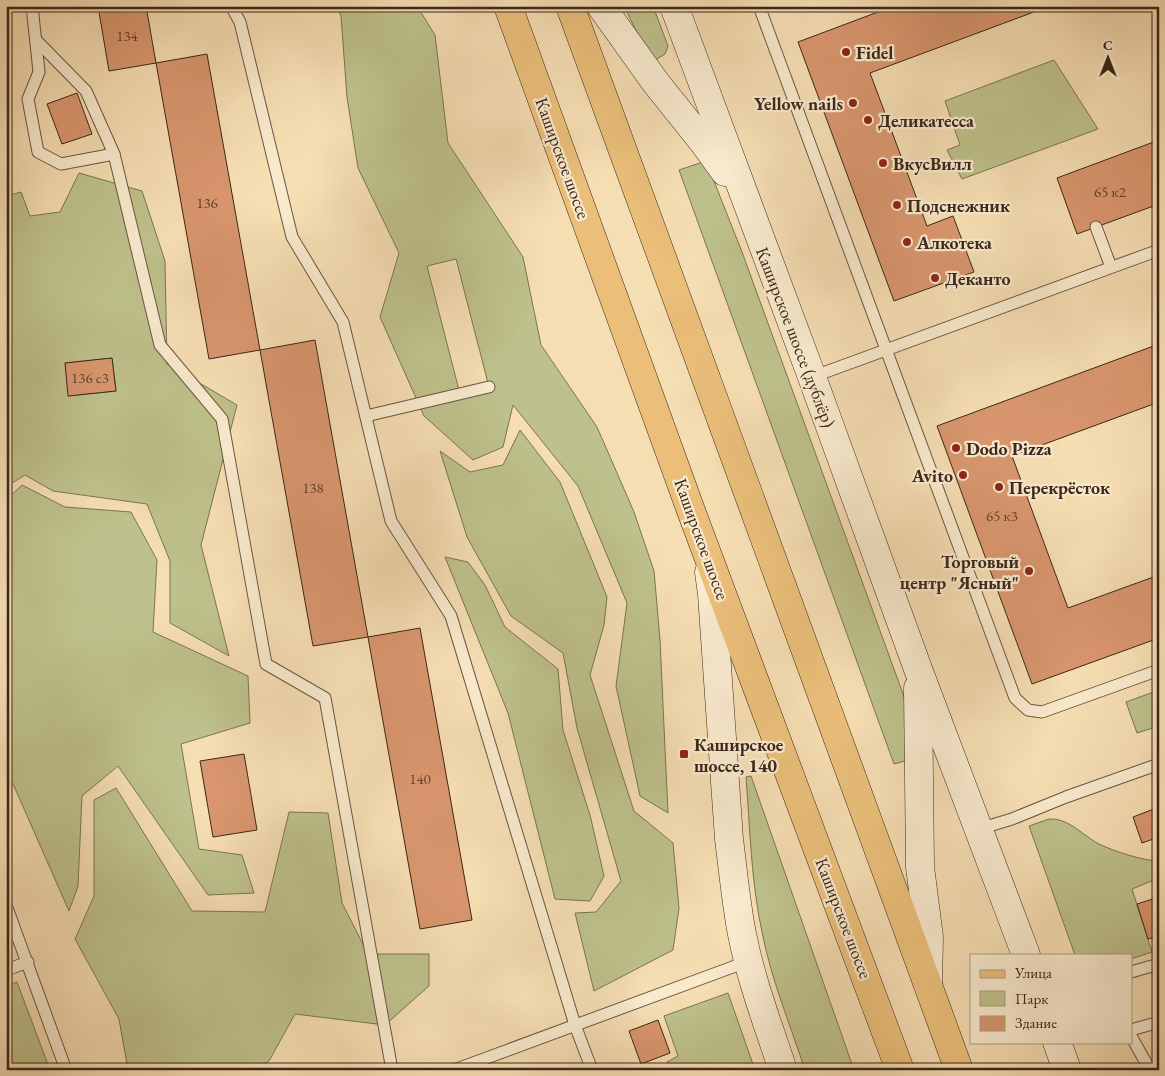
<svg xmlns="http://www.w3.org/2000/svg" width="1165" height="1076" viewBox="0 0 1165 1076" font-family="'EB Garamond',serif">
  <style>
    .green { fill: #bec18b; stroke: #7c7452; fill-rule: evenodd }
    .building { fill: #d9966e; stroke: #3b2719 }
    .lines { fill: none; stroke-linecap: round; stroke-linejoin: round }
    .service-casing { stroke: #6a5540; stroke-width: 13 }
    .secondary-casing { stroke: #3b2719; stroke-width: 29 }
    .primary-casing { stroke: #3b2719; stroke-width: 29 }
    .service { stroke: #f9eace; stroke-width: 11 }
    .secondary { stroke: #f9eace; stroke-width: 28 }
    .primary { stroke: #ebbf7a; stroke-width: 28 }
    .poi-dot { fill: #8f2418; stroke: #f9eace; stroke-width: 2 }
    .labels { text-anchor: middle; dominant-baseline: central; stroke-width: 4.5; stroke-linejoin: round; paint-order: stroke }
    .number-label { font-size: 15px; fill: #62432e }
    .poi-label { font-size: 18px; font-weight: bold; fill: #3b2719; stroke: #f9eace; text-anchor: start }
    .street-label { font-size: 18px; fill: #3b2719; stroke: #f9eace }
  </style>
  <rect width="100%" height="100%" fill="#f6deb3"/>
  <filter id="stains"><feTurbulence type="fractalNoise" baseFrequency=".004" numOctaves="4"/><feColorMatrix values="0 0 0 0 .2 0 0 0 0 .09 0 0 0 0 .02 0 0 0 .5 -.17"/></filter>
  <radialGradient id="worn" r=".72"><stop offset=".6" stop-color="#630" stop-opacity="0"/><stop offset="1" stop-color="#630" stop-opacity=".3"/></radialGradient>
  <g class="green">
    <path d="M336,6H417L435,35L448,143L523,257L541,345L597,427L634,512L654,571L660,640L668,813L640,796L616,686L627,603L578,486L513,405L503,447L473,460L424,416L380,317L399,253L358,168L347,97L341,16ZM456,259L489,387L460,394L427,266Z"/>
    <polygon points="624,6 653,6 668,46 665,54 655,60 649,57"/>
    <polygon points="1054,60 1098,129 962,179 947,150 960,145 945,101"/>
    <polygon points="706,161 742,252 910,713 912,759 894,764 679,170"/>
    <path d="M79,173L142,191L165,261L167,364L237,405L201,545L229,656L170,623V561L147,504L53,491L25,475L6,487V196L21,192L30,216L60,212ZM112,358L116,391L69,396L65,363Z"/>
    <polygon points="520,430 560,482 607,597 604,625 590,675 634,811 673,843 679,908 673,950 594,991 575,913 596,912 621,881 577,728 563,653 511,616 467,537 440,451 470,472 503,465"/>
    <polygon points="22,485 65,507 131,512 157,560 153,632 248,676 250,723 181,744 199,849 242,855 254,893 208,895 118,766 82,796 78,886 69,911 6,768 6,500"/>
    <polygon points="445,557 468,562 485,585 505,627 558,669 563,730 590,815 604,876 590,901 555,899 508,713"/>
    <polygon points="1159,690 1159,726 1137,733 1126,702"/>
    <path d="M751,776L854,1070H805C790,1024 771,979 762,932C751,881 750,828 746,777Z"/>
    <polygon points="116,788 192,911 265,912 289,812 328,813 342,903 368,954 429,954 429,986 385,1025 295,1014 269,1061 254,1070 128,1070 119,1019 75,939 94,896 94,800"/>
    <path d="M1049,819C1069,818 1082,835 1099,844C1113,851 1144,861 1159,861V878L1132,889L1152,952L1131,959V955H1075L1029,826Z"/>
    <polygon points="17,982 50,1070 6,1070 6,986"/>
    <polygon points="728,993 755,1070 669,1070 667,1062 678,1056 664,1016"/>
  </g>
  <g class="building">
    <polygon points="98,6 146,6 156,63 109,71"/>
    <polygon points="894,6 1050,6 870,73 927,226 953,216 974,272 894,301 798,42"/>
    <polygon points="207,54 260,350 209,359 156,63"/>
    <polygon points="77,93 92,134 62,144 47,104"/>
    <polygon points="1159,140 1159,204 1077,234 1057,178"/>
    <polygon points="315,340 368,637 313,646 260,350"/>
    <polygon points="1159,344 1159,402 1012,456 1068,608 1159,575 1159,638 1032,684 937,426"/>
    <polygon points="112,358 116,391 68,396 65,363"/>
    <polygon points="420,628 472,920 420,929 368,637"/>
    <polygon points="244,754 257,830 213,837 200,761"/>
    <polygon points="1159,807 1159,837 1142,843 1133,817"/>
    <polygon points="1159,897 1159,936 1148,939 1137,904"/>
    <polygon points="658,1020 670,1053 641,1064 629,1031"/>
  </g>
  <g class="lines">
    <defs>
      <g id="service">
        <polyline points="32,6 39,72 28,99 38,152 61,164 114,154 160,345 222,419 266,664 325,698 392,1070"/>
        <polyline points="231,6 240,22 292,237 343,322 391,521 451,616 575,1025 592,1070"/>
        <polyline points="759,6 1015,698 1028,710 1042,712 1159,670"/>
        <polyline points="36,40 86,91 114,154"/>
        <polyline points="1096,227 1111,267"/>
        <polyline points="812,377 1159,250"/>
        <polyline points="366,416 489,387"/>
        <polyline points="979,829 1012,819 1066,797 1159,764"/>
        <polyline points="6,905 66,1070"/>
        <polyline points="6,970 28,962"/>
        <polyline points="1131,972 1159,964"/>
        <polyline points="1131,1030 1159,1022"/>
        <polyline points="1131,1036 1150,1070"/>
        <polyline points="454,1070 749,961"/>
      </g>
      <g id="secondary">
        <polyline points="601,6 656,83 704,143 725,172"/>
        <polyline points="674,6 812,377 918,669 1026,955"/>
        <path d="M709,572L712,594L729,839C733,870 736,903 742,934C751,980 768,1025 783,1070"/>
        <polyline points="918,688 920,867 929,937 928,984"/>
        <polyline points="1057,1042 1067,1070"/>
      </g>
      <g id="primary">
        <polyline points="508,6 690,508 900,1070"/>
        <polyline points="570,6 959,1070"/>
      </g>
    </defs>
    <use href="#service" class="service-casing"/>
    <use href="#secondary" class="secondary-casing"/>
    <use href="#primary" class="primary-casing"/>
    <use href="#service" class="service"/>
    <use href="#secondary" class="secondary"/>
    <use href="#primary" class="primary"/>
  </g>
  <g class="poi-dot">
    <circle cx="846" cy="52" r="5"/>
    <circle cx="853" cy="103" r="5"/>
    <circle cx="868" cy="120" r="5"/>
    <circle cx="883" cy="163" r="5"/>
    <circle cx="897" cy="205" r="5"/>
    <circle cx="907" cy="242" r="5"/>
    <circle cx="935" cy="278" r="5"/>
    <circle cx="956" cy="448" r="5"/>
    <circle cx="963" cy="475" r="5"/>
    <circle cx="999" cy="487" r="5"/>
    <circle cx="1029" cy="571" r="5"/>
    <rect x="679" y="749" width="10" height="10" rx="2.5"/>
  </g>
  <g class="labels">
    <g class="number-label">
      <text x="127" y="35">134</text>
      <text x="1110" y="191">65 к2</text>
      <text x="207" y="202">136</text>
      <text x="90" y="377">136 с3</text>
      <text x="313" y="487">138</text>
      <text x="1002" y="515">65 к3</text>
      <text x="420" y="778">140</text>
    </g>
    <g class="poi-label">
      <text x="856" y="52">Fidel</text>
      <text x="843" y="103" text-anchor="end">Yellow nails</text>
      <text x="878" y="120">Деликатесса</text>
      <text x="893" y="163">ВкусВилл</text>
      <text x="907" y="205">Подснежник</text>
      <text x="917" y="242">Алкотека</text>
      <text x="945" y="278">Деканто</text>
      <text x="966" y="448">Dodo Pizza</text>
      <text x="953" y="475" text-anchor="end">Avito</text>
      <text x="1009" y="487">Перекрёсток</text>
      <text x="1019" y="561" text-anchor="end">Торговый<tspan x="1019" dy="21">центр "Ясный"</tspan></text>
      <text x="694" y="744">Каширское<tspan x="694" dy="21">шоссе, 140</tspan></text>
    </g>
    <g class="street-label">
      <text transform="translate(563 158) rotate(70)">Каширское шоссе</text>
      <text transform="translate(796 337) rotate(69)">Каширское шоссе (дублёр)</text>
      <text transform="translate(702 539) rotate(70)">Каширское шоссе</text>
      <text transform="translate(844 918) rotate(69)">Каширское шоссе</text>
    </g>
  </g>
  <rect width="1165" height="1076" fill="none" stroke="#f6deb3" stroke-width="25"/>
  <rect x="8" y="8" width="1150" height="1061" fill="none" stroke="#3b2719" stroke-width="2.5"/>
  <rect x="12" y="12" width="1140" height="1051" fill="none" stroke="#3b2719"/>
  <rect x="970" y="954" width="162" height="90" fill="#f9eace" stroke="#ad9c86"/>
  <rect x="980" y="970" width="25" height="8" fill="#ebbf7a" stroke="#ad9c86"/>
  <text x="1015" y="978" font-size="15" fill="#3b2719">Улица</text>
  <rect x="980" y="991" width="25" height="15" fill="#bec18b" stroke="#ad9c86"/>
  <text x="1015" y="1004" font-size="15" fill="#3b2719">Парк</text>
  <rect x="980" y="1016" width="25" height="15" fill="#d9966e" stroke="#ad9c86"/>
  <text x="1015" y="1028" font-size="15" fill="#3b2719">Здание</text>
  <g transform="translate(1108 58)" stroke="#f9eace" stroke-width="4" paint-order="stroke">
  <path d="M0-4L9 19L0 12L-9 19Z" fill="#3b2719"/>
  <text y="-8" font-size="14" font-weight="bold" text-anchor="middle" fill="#3b2719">С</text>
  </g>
  <rect width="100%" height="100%" filter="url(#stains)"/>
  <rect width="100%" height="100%" fill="url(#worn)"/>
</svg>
